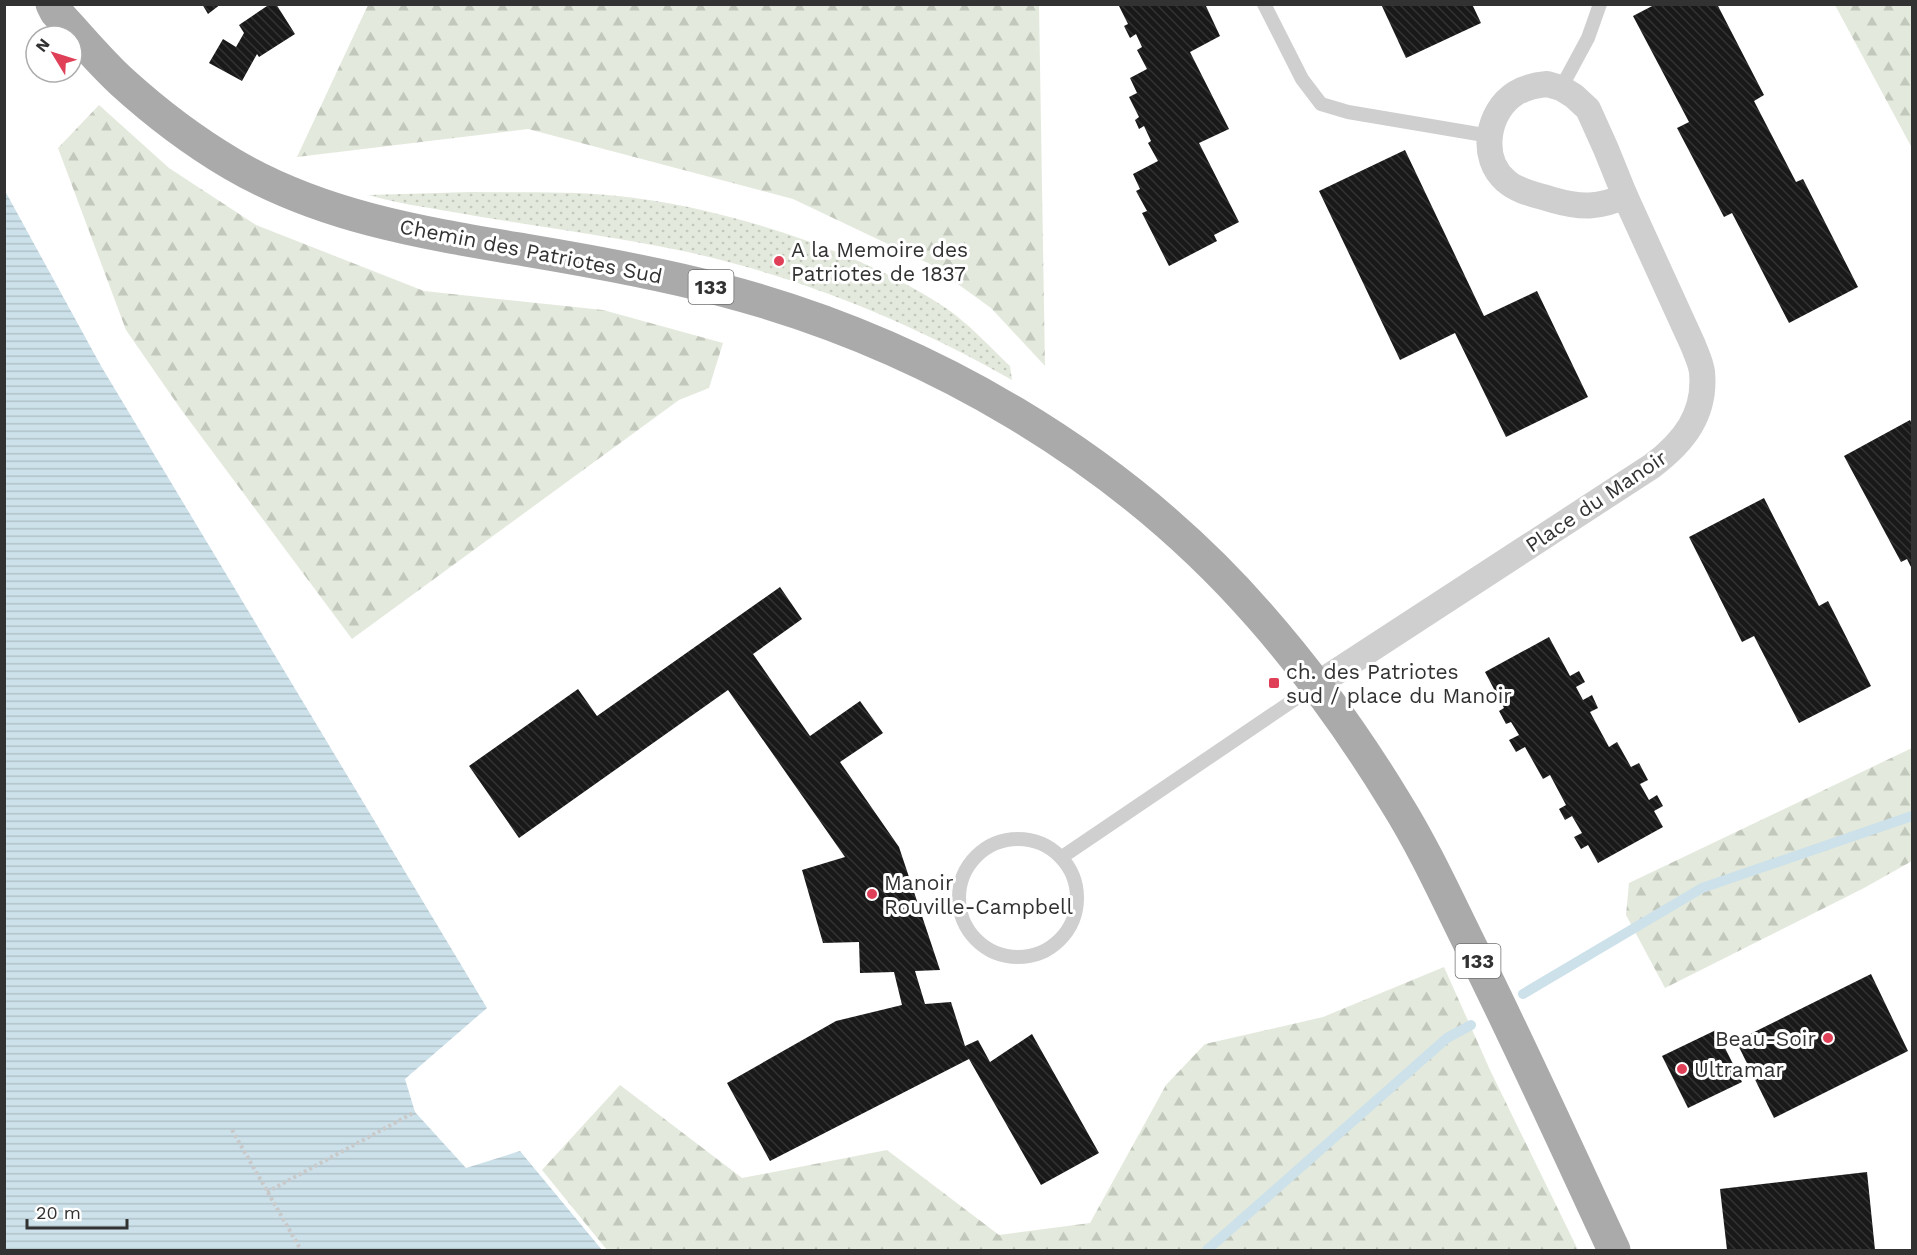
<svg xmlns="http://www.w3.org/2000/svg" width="1917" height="1255" viewBox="0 0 1917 1255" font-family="'Work Sans',sans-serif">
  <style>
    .grass { fill: url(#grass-dots) }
    .forest { fill: url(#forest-firs) }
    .water { fill: url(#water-rules) }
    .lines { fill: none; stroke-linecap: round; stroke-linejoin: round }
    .stream { stroke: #cde1ea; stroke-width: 10 }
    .building { fill: url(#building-back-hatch) }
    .path { stroke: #c9c9c9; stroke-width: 4; stroke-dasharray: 3 3; stroke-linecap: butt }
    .service { stroke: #cfcfcf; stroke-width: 14 }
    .minor { stroke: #cfcfcf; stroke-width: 26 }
    .primary { stroke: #aaa; stroke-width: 33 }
    .poi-dot { fill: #df3f57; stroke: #fff; stroke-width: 2 }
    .labels { text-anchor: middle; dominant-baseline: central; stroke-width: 6; stroke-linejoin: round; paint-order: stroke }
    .shield { fill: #fff; stroke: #707070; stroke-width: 1.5 }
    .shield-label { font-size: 20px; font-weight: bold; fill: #323232 }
    .poi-label { font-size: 21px; fill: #323232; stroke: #fff; text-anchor: start }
    .street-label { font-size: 21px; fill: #323232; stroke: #fff }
  </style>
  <defs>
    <pattern id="grass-dots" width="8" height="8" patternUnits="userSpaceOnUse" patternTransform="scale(1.5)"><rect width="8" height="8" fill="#e3e9dc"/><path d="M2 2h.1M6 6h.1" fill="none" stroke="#c3c8bd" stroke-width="1.8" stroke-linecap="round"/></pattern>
    <pattern id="forest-firs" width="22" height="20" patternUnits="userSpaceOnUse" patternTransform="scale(1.5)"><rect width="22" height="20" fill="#e3e9dc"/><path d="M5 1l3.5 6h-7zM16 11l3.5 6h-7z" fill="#c3c8bd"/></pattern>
    <pattern id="water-rules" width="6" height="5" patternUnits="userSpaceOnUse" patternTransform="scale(1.5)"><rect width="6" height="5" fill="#cde1ea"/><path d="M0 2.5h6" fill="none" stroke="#b0c2c9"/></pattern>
    <pattern id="building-back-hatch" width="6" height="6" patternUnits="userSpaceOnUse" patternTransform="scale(1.5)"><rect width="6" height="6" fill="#191919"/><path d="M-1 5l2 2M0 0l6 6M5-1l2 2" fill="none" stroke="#323232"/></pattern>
  </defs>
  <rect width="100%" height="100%" fill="#fff"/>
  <path class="grass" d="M472,192C520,193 570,191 618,196C720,206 861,251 946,308C969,324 990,347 1010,366L1012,380C907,320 791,273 673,249C600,234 526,225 453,212C424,207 395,203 368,195Z"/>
  <g class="forest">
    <polygon points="368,5 1039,5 1045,366 991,308 930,264 793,199 528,129 297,157"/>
    <polygon points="1835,5 1912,5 1912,148"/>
    <polygon points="99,105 169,168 256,225 424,291 603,310 723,343 709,388 679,400 352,639 180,408 126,330 58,148"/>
    <polygon points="1912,748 1912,861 1864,888 1665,988 1626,915 1629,883"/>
    <polygon points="1444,967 1490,1070 1578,1250 607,1250 542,1170 620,1085 742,1178 887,1150 999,1235 1090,1223 1166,1085 1205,1044 1323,1017"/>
  </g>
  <polygon class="water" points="4,189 101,366 487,1008 405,1079 415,1112 466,1168 520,1151 602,1250 5,1250"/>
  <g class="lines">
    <g class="stream">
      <polyline points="1523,994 1702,888 1912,816"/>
      <polyline points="1207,1250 1447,1038 1471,1025"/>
    </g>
  </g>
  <g class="building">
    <polygon points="202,4 221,4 208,14"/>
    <polygon points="270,4 276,4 295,34 259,57 257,54 242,81 209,63 223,39 236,47 244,33 239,25"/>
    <polygon points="1118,4 1205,4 1220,36 1190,52 1229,129 1199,143 1239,222 1214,235 1217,241 1169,266 1142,213 1147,211 1136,191 1140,189 1133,174 1158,161 1148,143 1151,141 1144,126 1139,129 1135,120 1139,117 1129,97 1137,93 1130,78 1147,69 1137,50 1142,47 1136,34 1130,38 1124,26 1128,24"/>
    <polygon points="1381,4 1472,4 1481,23 1406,58"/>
    <polygon points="1656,4 1717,4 1764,95 1754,101 1796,182 1803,179 1858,287 1789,323 1732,213 1724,217 1677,128 1689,122 1633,16"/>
    <polygon points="1405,150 1484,316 1537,291 1588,397 1506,437 1455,333 1400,360 1319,191"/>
    <polygon points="1910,420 1912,424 1912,569 1907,559 1901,562 1844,456"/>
    <polygon points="1764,498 1819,606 1828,601 1871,686 1799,723 1754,636 1742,642 1689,537"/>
    <polygon points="780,587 802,619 753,654 810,736 860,701 883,733 840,762 899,847 940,970 915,971 925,1004 951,1002 965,1046 978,1040 990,1062 1032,1034 1099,1153 1041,1185 969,1059 770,1161 727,1083 836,1021 902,1005 894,972 860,973 859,942 823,943 802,870 845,857 728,690 519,838 469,766 578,689 597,716"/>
    <polygon points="1549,637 1570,676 1579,671 1585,682 1576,687 1583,700 1592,695 1598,708 1590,712 1609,747 1617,742 1631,767 1639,763 1648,780 1640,784 1649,800 1657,795 1663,806 1654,811 1663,827 1598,863 1588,845 1581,849 1574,837 1582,833 1572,816 1565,820 1559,809 1566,805 1550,775 1543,779 1525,747 1516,752 1509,740 1519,735 1511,722 1506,724 1499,711 1504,708 1485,672"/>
    <polygon points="1871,974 1908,1051 1774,1118 1736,1041"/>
    <polygon points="1716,1030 1742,1082 1688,1108 1662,1056"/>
    <polygon points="1867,1172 1875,1250 1727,1250 1720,1189"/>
  </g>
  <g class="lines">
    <g class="path">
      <polyline points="232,1130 301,1250"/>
      <polyline points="267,1192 415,1112"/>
    </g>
    <g class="service">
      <polyline points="1264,4 1302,79 1321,104 1348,112 1490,136"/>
      <polyline points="1561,88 1588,38 1600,4"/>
      <circle cx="1018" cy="898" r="59"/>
      <polyline points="1062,857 1316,685"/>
    </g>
    <g class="minor">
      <path d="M1547,84L1561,88L1574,96L1588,109L1606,149L1625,196C1599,208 1581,208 1553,200C1538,195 1518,192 1506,181C1479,158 1487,111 1516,93C1526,87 1536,85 1547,84Z"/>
      <path d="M1316,685L1652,466C1684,442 1706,414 1702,372C1701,363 1696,353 1693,345L1625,196"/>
    </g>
    <path class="primary" d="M52,4L56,12C78,35 98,60 122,82C155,112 193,141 232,164C322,217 424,233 525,250C591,261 658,273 722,290C925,343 1120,456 1259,615C1310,673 1356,737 1396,803C1426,851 1449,903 1474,953C1523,1052 1568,1151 1614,1250"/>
  </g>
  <g class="poi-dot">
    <circle cx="779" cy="261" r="6"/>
    <rect x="1268" y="677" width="12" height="12" rx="3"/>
    <circle cx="872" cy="894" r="6"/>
    <circle cx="1828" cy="1038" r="6"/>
    <circle cx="1682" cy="1069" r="6"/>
  </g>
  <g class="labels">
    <g class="shield">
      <rect x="688.5" y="270" width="45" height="34" rx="4.5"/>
      <rect x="1455.5" y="944" width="45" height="34" rx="4.5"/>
    </g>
    <g class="shield-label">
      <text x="711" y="287">133</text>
      <text x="1478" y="961">133</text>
    </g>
    <g class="poi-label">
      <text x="791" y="249">A la Memoire des<tspan x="791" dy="24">Patriotes de 1837</tspan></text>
      <text x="1286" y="671">ch. des Patriotes<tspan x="1286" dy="24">sud / place du Manoir</tspan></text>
      <text x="884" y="882">Manoir<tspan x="884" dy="24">Rouville-Campbell</tspan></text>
      <text x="1816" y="1038" text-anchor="end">Beau-Soir</text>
      <text x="1694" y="1069">Ultramar</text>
    </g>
    <g class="street-label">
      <text transform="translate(531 251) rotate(11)">Chemin des Patriotes Sud</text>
      <text transform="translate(1596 501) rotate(-34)">Place du Manoir</text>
    </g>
  </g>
  <rect width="1917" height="1255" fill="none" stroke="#323232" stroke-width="12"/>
  <g transform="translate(54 54) rotate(308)"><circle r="28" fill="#ffffff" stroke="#adadad" stroke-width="1.5"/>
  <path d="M0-4.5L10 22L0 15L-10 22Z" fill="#df3f57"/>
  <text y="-9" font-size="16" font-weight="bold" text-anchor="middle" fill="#323232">N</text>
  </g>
  <path d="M27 1219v9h100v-9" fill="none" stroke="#323232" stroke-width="3"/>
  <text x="36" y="1219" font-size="18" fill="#323232" stroke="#ffffff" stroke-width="4.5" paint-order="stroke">20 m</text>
</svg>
